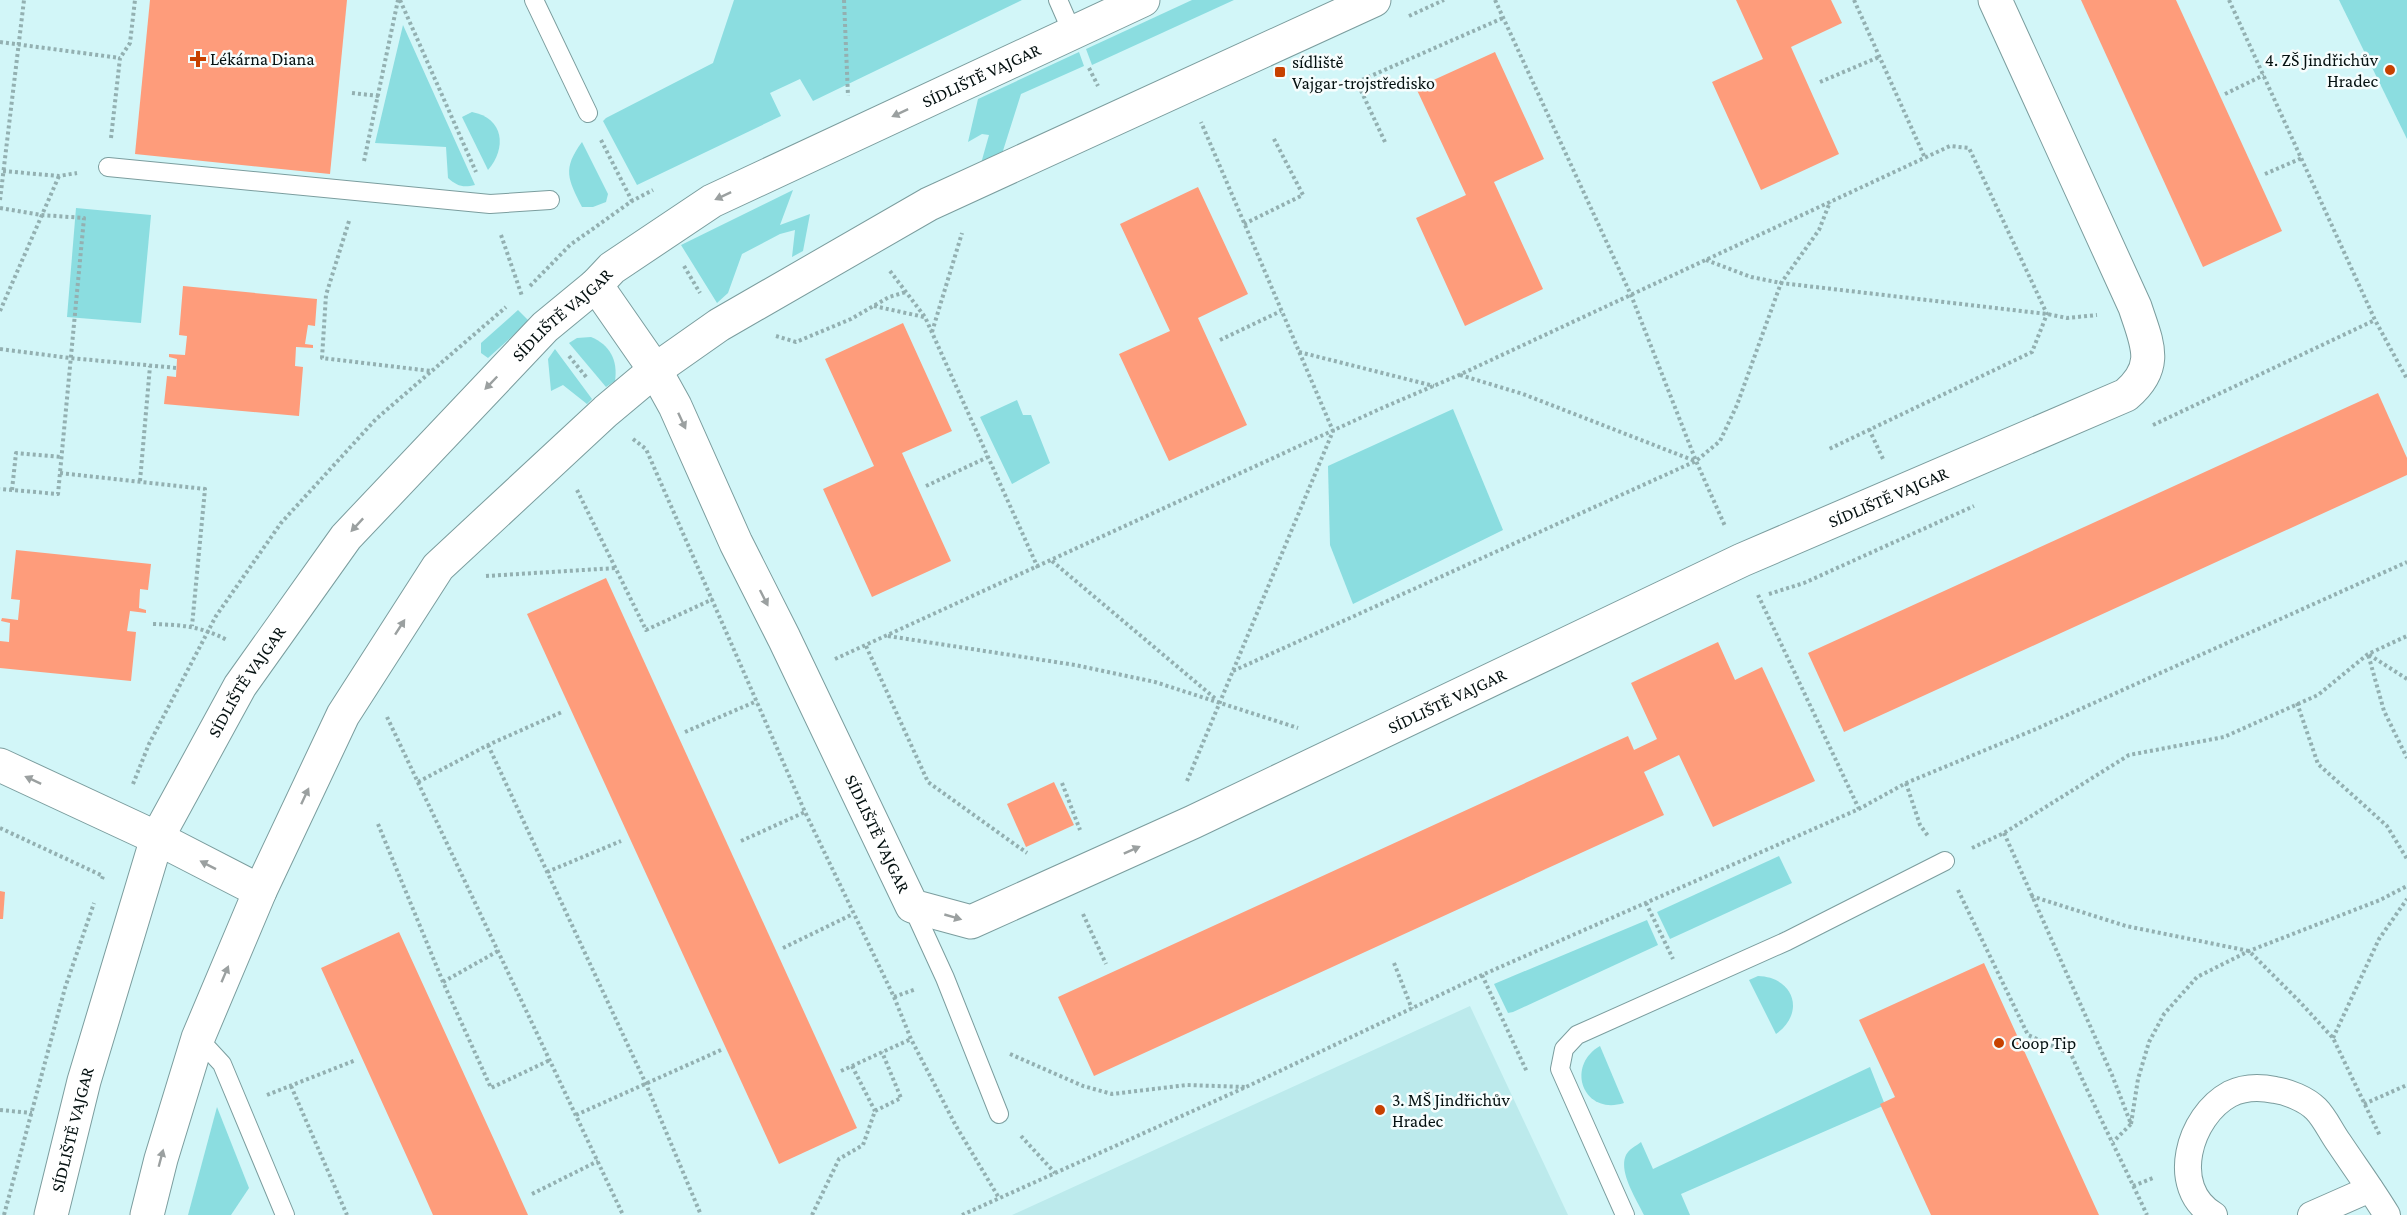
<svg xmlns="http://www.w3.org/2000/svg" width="2407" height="1215" viewBox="0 0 2407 1215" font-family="'Crimson Pro',serif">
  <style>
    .built { fill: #bceaec }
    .green { fill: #8bdde0 }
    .building { fill: #fe9c7b }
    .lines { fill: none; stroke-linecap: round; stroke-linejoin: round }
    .service-casing { stroke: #7b9d9e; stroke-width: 20 }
    .pedestrian-casing { stroke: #7b9d9e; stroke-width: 28 }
    .minor-casing { stroke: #7b9d9e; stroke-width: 35 }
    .path { stroke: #93b0b1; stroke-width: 4; stroke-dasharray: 3 3; stroke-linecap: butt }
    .service { stroke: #fff; stroke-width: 18 }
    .pedestrian { stroke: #fff; stroke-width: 26 }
    .minor { stroke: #fff; stroke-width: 33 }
    .oneway { fill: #9ba0a0 }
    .poi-dot { fill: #c74100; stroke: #f6fdfd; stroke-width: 2 }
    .labels { text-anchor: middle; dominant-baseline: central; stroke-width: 5; stroke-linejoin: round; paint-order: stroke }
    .poi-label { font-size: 18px; fill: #051111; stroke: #f6fdfd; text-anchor: start }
    .street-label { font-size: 18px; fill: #051111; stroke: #f6fdfd }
  </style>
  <rect width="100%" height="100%" fill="#d2f6f8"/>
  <polygon class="built" points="1470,1006 1568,1215 1012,1215"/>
  <g class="green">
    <polygon points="734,0 1022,0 813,101 800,79 770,93 781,116 637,185 603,121 606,118 713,63"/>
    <polygon points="1192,0 1234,0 1092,65 1086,49"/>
    <polygon points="2339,0 2407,0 2407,139"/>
    <path d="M403,25L475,185C463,188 457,186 448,178L446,147L375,143Z"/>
    <polygon points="1079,52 1084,66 1021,94 1001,157 980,167 989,135 982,134 968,142 978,99"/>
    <path d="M472,112C504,118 507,148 488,170L462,117Z"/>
    <path d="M582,142L608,194L606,202L593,207H582C568,179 562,169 582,142Z"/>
    <polygon points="793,190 780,225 810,214 803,251 792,257 795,230 780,234 742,254 728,293 717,303 681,245"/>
    <polygon points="76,208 151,215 141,323 67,317"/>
    <polygon points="518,310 529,321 488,358 481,353 481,343"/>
    <path d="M591,337C610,345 618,360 615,381L606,387L569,343L577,338Z"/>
    <polygon points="555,349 592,399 587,404 563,385 551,391 548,359"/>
    <polygon points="1017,400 1023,415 1031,415 1050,463 1012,484 980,417"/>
    <polygon points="1453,409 1503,530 1353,604 1330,545 1328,466"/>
    <polygon points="1779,856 1792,883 1670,939 1657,912"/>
    <polygon points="1647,920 1658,945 1513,1012 1508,1013 1494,984"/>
    <path d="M1758,976C1794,977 1806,1013 1776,1034L1749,980Z"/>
    <path d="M1600,1046L1624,1103C1583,1116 1565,1066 1600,1046Z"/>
    <path d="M1870,1067L1885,1105L1681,1194L1690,1215H1644C1637,1200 1618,1172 1626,1155C1629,1149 1636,1146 1641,1142L1653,1169Z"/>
    <polygon points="217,1107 249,1188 231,1215 188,1215"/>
  </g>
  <g class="building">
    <polygon points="150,0 347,0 330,174 135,154"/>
    <polygon points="1736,0 1831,0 1842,23 1791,47 1839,154 1761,190 1712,82 1763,59"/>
    <polygon points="2081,0 2176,0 2282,231 2203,267"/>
    <polygon points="1495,52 1544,159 1494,182 1543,289 1465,326 1416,218 1466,195 1416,88"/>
    <polygon points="1198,187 1248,294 1198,318 1247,425 1169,461 1119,354 1170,331 1120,224"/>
    <polygon points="183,286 317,299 315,326 308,325 305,344 313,345 313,348 296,347 295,366 303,367 299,416 164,404 167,376 176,377 177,359 169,357 169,354 185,355 187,336 179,335"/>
    <polygon points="903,323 952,431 902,453 951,561 872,597 823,489 874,466 825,359"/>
    <polygon points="2378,393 2407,458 2407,475 1844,732 1808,653"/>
    <polygon points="16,550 151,564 148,590 140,589 139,608 146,610 146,613 130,611 127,631 136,632 131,681 0,668 0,641 9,642 10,623 1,621 2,618 18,620 20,600 11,599"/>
    <polygon points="606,578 857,1128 779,1164 527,614"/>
    <polygon points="1718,642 1735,680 1762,667 1815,781 1713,827 1679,755 1644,772 1664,815 1094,1076 1058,997 1628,736 1634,750 1657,739 1631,683"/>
    <polygon points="1054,782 1074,825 1026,847 1007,804"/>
    <polygon points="0,891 5,892 3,919 0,919"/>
    <polygon points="399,932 496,1144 528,1215 433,1215 417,1179 321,968"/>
    <polygon points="1984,963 2099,1215 1931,1215 1880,1104 1895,1097 1859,1020"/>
  </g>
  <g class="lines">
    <defs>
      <g id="service">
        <polyline points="534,0 588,113"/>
        <polyline points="1058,0 1072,32"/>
        <polyline points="108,167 490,204 550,200"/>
        <polyline points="912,906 945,978 999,1114"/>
        <polyline points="198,1038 222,1064 285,1215"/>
        <polyline points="1625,1215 1560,1069 1564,1049 1577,1035 1787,941 1945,861"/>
      </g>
      <g id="pedestrian">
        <path d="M2214,1215C2168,1188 2189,1116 2230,1094C2244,1087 2261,1087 2275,1090C2288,1092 2306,1099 2316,1109C2325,1118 2331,1132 2339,1143C2355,1167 2372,1190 2387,1215"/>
        <polyline points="2311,1215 2370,1189"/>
      </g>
      <g id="minor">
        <path id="s1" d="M596,285L655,370L675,406L736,543L784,638L912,906L971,922L1193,822L1742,560L2126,395C2160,366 2147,344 2135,307L1995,0"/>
        <polyline points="0,765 157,838 260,891"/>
        <path id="s2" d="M51,1215L84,1081L157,838L240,686L346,537L545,327L596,285L612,268L712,201L1143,0"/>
        <polyline points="147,1215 161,1159 198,1038 260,891 343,715 438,567 606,411 655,370 719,325 929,204 1374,0"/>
      </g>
    </defs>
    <use href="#service" class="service-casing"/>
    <use href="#pedestrian" class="pedestrian-casing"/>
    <use href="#minor" class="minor-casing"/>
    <g class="path">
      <polyline points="400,0 476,172"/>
      <polyline points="844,0 848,96"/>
      <polyline points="1495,0 1631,295 1696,461 1725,526"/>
      <polyline points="1854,0 1925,158"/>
      <polyline points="2229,0 2375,320 2407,379"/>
      <polyline points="1409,16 1444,0"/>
      <polyline points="0,42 120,58"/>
      <polyline points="1089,68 1098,86"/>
      <polyline points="1820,82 1879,57"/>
      <polyline points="352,93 379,96"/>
      <polyline points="2225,94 2264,75"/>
      <polyline points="111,138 120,58 130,43 135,0"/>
      <polyline points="601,140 632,201"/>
      <polyline points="1385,142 1357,82 1503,18"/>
      <polyline points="364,161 398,0"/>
      <polyline points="3,171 59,176 77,173"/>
      <polyline points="2265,174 2302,158"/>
      <polyline points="0,200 24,0"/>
      <polyline points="0,208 41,215 84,218 58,494 0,489"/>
      <polyline points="349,221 326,295 322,358 431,371"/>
      <polyline points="1244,224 1303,195 1273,137"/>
      <polyline points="501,235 522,296"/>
      <polyline points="1706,260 1751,277 1781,283 2047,314 2067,318 2097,315"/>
      <polyline points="684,266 700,293"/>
      <polyline points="890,271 925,317 1038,568"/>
      <polyline points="530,286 570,245 632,201 653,190"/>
      <polyline points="874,306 924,317"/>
      <polyline points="0,311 59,176"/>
      <polyline points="932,332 962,233"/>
      <polyline points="776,336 796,342 851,319 889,297 906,292"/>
      <polyline points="1220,340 1281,311"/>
      <polyline points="0,349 70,358 177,368"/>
      <polyline points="1299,352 1434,386"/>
      <polyline points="569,356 587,378"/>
      <polyline points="1460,375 1523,394 1695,461"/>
      <polyline points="2153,425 2375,320"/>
      <polyline points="1869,429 1883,459"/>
      <polyline points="633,439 646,449 805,812 894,997 911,1039 956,1126 999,1198"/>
      <polyline points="60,473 205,489 192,626"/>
      <polyline points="140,481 150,366"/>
      <polyline points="926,486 988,457"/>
      <polyline points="12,490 16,453 61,457"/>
      <polyline points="577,490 646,630 713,599"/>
      <polyline points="1052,561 1217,700"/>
      <polyline points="486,576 616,568"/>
      <polyline points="1769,594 1804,583 1974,506"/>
      <polyline points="1758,595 1859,809"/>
      <path d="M153,624C182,625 200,626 227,640"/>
      <polyline points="888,636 1075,665 1155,682 1298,728"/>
      <polyline points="866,646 928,782 1027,853"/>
      <polyline points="835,659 1382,408 1459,375 1950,146 1969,148 2047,314 2032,352 1827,450"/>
      <polyline points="1233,671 1696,461 1720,441 1737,405 1781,283 1819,230 1830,202"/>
      <polyline points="2407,679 2368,654 2384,711 2407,758"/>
      <polyline points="2297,703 2318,764 2387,826 2407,859"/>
      <polyline points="387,717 623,1215"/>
      <polyline points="685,732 757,701"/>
      <polyline points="488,745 646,1084 701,1215"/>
      <polyline points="1187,781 1333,431 1201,122"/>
      <polyline points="418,782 488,745 562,712"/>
      <polyline points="1062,783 1080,830"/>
      <polyline points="1906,783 1920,825 1928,836"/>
      <polyline points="133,784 149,744 216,616 281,523 376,419 506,307"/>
      <polyline points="378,824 443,982 491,1088 550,1060"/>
      <polyline points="0,828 103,876 102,879"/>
      <polyline points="2004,833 2112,1075 2131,1124 2113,1142"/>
      <polyline points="741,841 805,812"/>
      <polyline points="1972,848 2004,833 2129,755 2224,737 2318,695 2368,654 2407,636"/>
      <polyline points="547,872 621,841"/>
      <path d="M1958,890L2028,1035L2071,1054C2095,1109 2122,1161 2147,1215"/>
      <polyline points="2031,896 2126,926 2249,951 2299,1001 2333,1038 2380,1136"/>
      <polyline points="1646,903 1673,959"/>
      <polyline points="1083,914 1106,964"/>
      <polyline points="783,948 853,914"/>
      <polyline points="1394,963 1412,1009"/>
      <polyline points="1482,975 1527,1072"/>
      <polyline points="443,982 498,951"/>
      <polyline points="894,997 916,989"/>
      <polyline points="2333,1038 2379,939 2407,899"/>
      <polyline points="1010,1054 1083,1086 1112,1094 1187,1085 1246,1087"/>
      <polyline points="852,1066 875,1111"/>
      <polyline points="841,1071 911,1039"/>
      <polyline points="291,1086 347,1215"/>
      <polyline points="267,1095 356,1060"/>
      <polyline points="2364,1104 2407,1085"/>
      <polyline points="0,1110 32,1113"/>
      <polyline points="576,1115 721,1050"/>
      <polyline points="2131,1124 2138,1079 2149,1042 2164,1014 2197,977 2249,951 2380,900 2407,886"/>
      <polyline points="1021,1136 1055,1173"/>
      <polyline points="2133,1186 2153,1178"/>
      <polyline points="532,1194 598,1161"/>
      <polyline points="4,1215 65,988 94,903"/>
      <polyline points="812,1215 839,1159 863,1145 875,1111 901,1098 882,1052"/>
      <polyline points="962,1215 1246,1087 1482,975 1859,809 1906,783 2036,729 2407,562"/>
    </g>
    <use href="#service" class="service"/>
    <use href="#pedestrian" class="pedestrian"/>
    <use href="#minor" class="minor"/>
  </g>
  <defs><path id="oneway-solid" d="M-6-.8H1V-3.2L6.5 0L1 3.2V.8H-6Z" transform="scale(1.5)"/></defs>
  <g class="oneway">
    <use href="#oneway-solid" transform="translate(900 113) rotate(155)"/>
    <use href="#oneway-solid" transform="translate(723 196) rotate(155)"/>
    <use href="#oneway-solid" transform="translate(491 383) rotate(134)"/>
    <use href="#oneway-solid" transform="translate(682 421) rotate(65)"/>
    <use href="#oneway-solid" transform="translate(357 525) rotate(133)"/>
    <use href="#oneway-solid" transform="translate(764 598) rotate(63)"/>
    <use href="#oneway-solid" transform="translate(400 627) rotate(-57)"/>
    <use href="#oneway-solid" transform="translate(33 780) rotate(-155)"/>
    <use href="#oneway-solid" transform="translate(305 796) rotate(-65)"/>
    <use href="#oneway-solid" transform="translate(1132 850) rotate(-24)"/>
    <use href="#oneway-solid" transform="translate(208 865) rotate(-153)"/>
    <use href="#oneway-solid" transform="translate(953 917) rotate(16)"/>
    <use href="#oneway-solid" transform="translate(225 974) rotate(-67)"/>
    <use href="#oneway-solid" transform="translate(161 1158) rotate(-75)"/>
  </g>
  <g class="poi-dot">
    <path d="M195 50h6v6h6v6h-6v6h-6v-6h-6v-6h6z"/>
    <circle cx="2390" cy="70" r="6"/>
    <rect x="1274" y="66" width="12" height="12" rx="3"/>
    <circle cx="1999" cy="1043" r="6"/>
    <circle cx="1380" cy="1110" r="6"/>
  </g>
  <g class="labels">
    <g class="poi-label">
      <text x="210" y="59">Lékárna Diana</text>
      <text x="2378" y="60" text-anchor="end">4. ZŠ Jindřichův<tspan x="2378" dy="21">Hradec</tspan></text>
      <text x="1292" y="62">sídliště<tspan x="1292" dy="21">Vajgar-trojstředisko</tspan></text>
      <text x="2011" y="1043">Coop Tip</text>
      <text x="1392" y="1100">3. MŠ Jindřichův<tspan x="1392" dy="21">Hradec</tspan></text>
    </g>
    <g class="street-label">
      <text stroke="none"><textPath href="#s2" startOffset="1544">SÍDLIŠTĚ VAJGAR</textPath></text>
      <text stroke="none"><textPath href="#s2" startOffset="1058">SÍDLIŠTĚ VAJGAR</textPath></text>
      <text stroke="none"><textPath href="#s1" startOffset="1770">SÍDLIŠTĚ VAJGAR</textPath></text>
      <text stroke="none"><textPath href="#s2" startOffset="572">SÍDLIŠTĚ VAJGAR</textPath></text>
      <text stroke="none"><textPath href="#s1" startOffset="1284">SÍDLIŠTĚ VAJGAR</textPath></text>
      <text stroke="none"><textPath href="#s1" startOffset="618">SÍDLIŠTĚ VAJGAR</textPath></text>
      <text stroke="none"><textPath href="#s2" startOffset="88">SÍDLIŠTĚ VAJGAR</textPath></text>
    </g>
  </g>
</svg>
